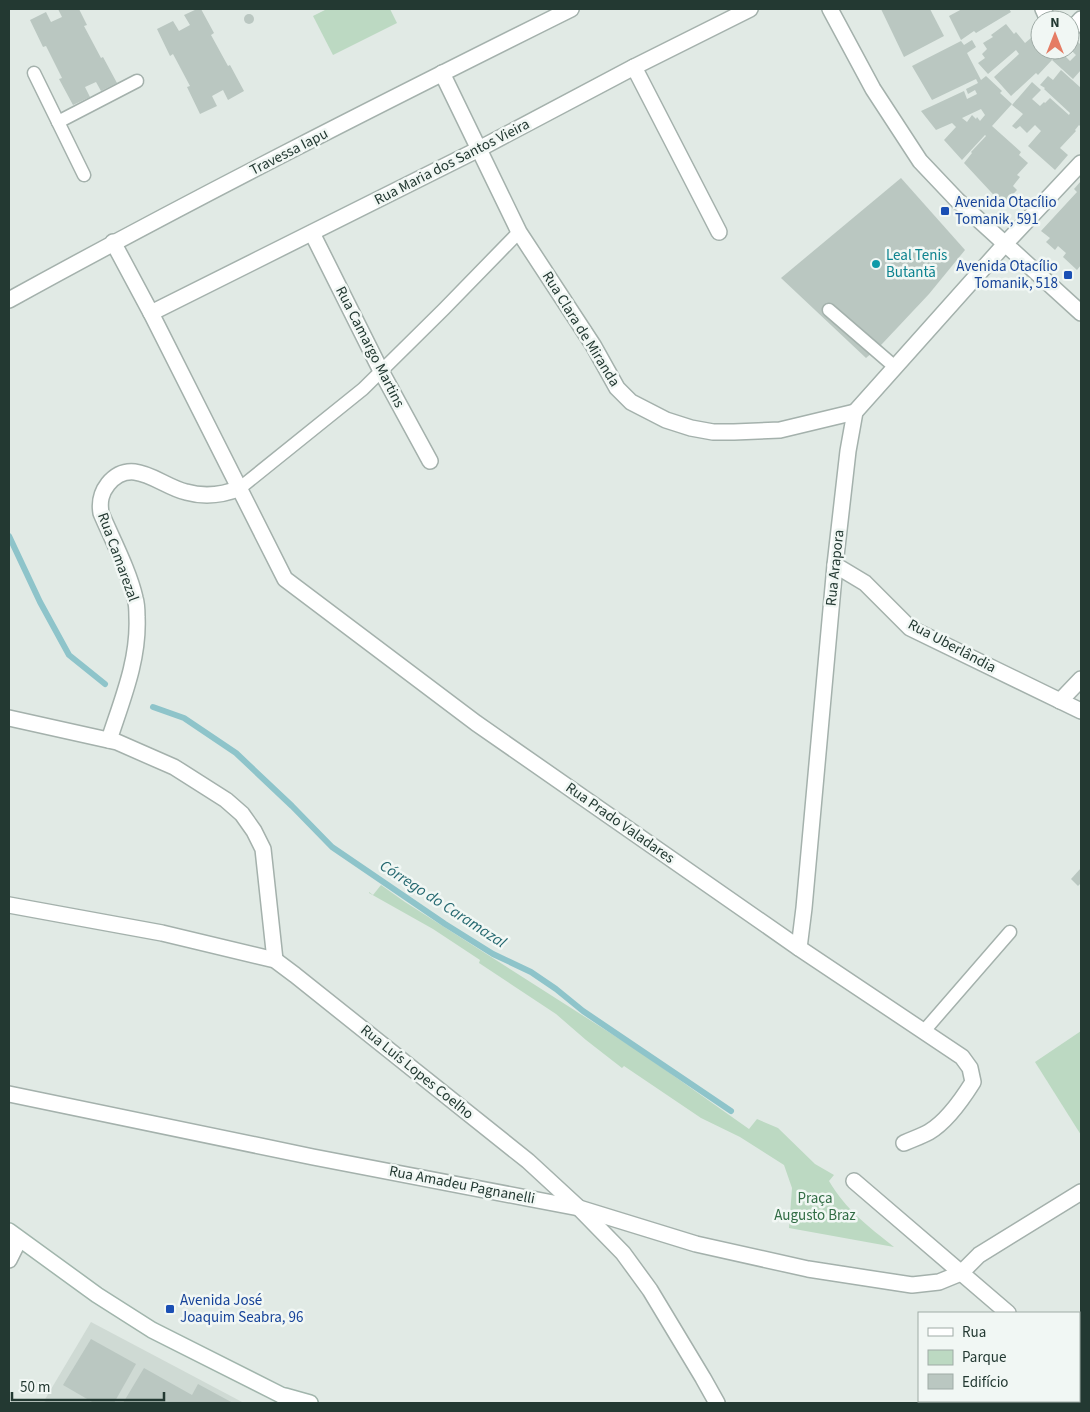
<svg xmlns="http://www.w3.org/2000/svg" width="1090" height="1412" viewBox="0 0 1090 1412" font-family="'Source Sans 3',sans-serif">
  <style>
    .built { fill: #cfdad4 }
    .green { fill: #bcd9c2 }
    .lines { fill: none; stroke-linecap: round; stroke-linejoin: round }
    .stream { stroke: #8ec4ca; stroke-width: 6 }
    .building { fill: #bac7c1; fill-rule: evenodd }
    .service-casing { stroke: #a4b1ac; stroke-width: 15 }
    .pedestrian-casing { stroke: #a4b1ac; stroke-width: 18 }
    .minor-casing { stroke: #a4b1ac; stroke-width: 18 }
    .tertiary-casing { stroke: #a4b1ac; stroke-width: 18 }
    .secondary-casing { stroke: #a1b5ac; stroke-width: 18 }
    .service { stroke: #fff; stroke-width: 12 }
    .pedestrian { stroke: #fff; stroke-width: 15 }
    .minor { stroke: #fff; stroke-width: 15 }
    .tertiary { stroke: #fff; stroke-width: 15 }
    .secondary { stroke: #fff; stroke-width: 15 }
    .transit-dot { fill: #1a4fb4; stroke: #f1f7f4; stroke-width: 2 }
    .culture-dot { fill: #0f9aa8; stroke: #f1f7f4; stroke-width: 2 }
    .labels { text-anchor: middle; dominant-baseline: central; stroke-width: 5; stroke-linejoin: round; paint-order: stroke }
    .street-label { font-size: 15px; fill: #233932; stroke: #f1f7f4 }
    .transit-label { font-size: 15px; fill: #164399; stroke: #f1f7f4; text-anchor: start }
    .culture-label { font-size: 15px; fill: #0d838f; stroke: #f1f7f4; text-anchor: start }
    .park-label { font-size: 15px; fill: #316c44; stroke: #f1f7f4 }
    .water-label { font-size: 16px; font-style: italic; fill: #23676f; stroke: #f1f7f4 }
  </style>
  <rect width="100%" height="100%" fill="#e1eae5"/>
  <polygon class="built" points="91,1322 244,1403 48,1403 44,1401"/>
  <g class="green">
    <polygon points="327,9 390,9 397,23 333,55 313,16"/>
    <path d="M381,885L405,902L640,1052L749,1129L757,1119L778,1128L815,1164L834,1175L829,1181C846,1210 868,1226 894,1247L789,1228L792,1188L784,1165L740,1137L701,1118L624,1066L622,1068L586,1040L556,1014L479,963L480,960L433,929L369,893V892L373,895Z"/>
    <polygon points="1081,1031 1081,1135 1035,1062"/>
  </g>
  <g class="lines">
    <g class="stream">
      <polyline points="9,536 40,602 69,655 105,684"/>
      <polyline points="153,707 184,718 236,753 292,806 332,847 445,924 493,954 531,972 556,989 583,1011 731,1111"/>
    </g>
  </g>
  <g class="building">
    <polygon points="58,9 79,9 87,25 84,26 101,58 103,57 117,83 101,91 96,82 85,87 90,97 73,105 59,79 62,78 46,46 43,47 30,20 46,12 51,22 62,17"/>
    <polygon points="197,9 201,9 214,33 211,35 228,66 230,65 244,91 228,100 223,90 212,96 217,106 200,114 187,87 190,86 173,54 170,56 157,29 173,21 179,31 190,25 184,15"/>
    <polygon points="881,9 930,9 944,36 904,57"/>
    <polygon points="962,9 1009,9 1011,12 976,33 974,31 961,40 949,16"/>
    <circle cx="249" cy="19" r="5"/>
    <polygon points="1006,24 1014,34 1016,32 1025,43 1037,33 1040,38 1040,50 1046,50 1052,60 1038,75 1036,73 1011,96 994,77 1019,54 1016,50 988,74 978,63 985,58 982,54 987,49 983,43 993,37 991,35"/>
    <polygon points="1075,39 1081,45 1081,70 1073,79 1052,60 1061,52 1070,61 1076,55 1070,49 1070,43"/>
    <path d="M972,40L976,47L967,53L981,80L986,76L1002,91L1000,93L1012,104L992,126L1021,152L1019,155L1028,163L1017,175L1020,177L1013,186L1017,190L1003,205L964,163L972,153L971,152L986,136L985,135L962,160L944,140L956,127L952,123L936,130L921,111L964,91L967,99L977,94L975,90L968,94L966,89L978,83L976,79L932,100L912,66L961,41L964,45ZM981,109L985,115L980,121L977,117L976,119L972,115L967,122L962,118Z"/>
    <polygon points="1061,70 1081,88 1081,127 1079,125 1075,130 1076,131 1060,148 1068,155 1055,170 1028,146 1041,131 1035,125 1027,133 1020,126 1016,129 1012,126 1023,114 1012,105 1032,82 1041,90 1032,99 1040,106 1044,102 1045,103 1050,98 1069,115 1070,113 1044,89 1045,88 1040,85 1048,76 1053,80"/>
    <polygon points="901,178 965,250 929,294 882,344 866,358 781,278"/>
    <polygon points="1081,181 1081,265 1077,270 1063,257 1066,253 1058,246 1055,250 1046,242 1050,238 1041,231 1077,192 1074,189"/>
    <polygon points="1081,868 1081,883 1078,886 1071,879"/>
    <polygon points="91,1339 136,1364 114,1403 94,1403 63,1385"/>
    <polygon points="144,1368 192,1395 198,1384 233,1403 123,1403"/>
  </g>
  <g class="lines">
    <defs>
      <g id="service">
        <polyline points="34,73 84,175"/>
        <polyline points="58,122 137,81"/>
        <polyline points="829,310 895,367"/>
        <polyline points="240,488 363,389 444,309 519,232"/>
        <polyline points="924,1031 1010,932"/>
      </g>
      <polyline id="pedestrian" points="1070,31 1081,19"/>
      <g id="minor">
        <polyline points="1043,9 1048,20"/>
        <polyline points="634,67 719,232"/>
        <polyline points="442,73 519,232 593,345 617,388 631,402 666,420 691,428 713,432 734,432 780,430 855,412"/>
        <polyline points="312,233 381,371 430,461"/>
        <path d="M113,242L151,313L285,579L476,723L799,948L962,1057L970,1068L973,1082C963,1098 946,1122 929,1132C922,1136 913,1139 904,1143"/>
        <path d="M9,300C194,198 382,103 571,9"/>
        <polyline points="151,313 479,149 634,67 750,9"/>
        <polyline points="835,565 865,583 910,628 1081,711"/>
        <polyline points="1060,701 1081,679"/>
        <polyline points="9,718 117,742 174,767 226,800 242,814 254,831 263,849 275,960"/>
        <path d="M109,740C122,700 139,660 137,617C137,611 137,604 135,598C129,571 112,539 101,513C99,501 101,493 108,484C132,455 160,486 186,492C204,497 223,495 240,488"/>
        <polyline points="9,905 162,933 275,960 295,975 528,1161 579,1208 623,1253 650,1290 703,1378 717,1403"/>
        <polyline points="799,948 804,908 835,565 848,451 855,412 1005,244 1081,163"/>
        <polyline points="9,1094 313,1157 579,1208 696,1244 808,1269 912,1285 939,1282 961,1273 979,1255 1081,1192"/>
        <polyline points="854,1181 1008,1313"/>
        <polyline points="9,1260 19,1240"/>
        <polyline points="1079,1390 1081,1393"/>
      </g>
      <polyline id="tertiary" points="830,9 873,89 920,161 957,200 1081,313"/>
      <g id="secondary">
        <polyline points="9,1231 97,1295 152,1330 281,1395 294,1403"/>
        <polyline points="285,1396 310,1403"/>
      </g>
    </defs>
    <use href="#service" class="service-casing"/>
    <use href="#pedestrian" class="pedestrian-casing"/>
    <use href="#minor" class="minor-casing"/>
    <use href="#tertiary" class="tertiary-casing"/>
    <use href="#secondary" class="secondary-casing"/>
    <use href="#service" class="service"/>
    <use href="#pedestrian" class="pedestrian"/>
    <use href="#minor" class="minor"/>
    <use href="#tertiary" class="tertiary"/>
    <use href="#secondary" class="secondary"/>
  </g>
  <g class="transit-dot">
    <rect x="940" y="206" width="10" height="10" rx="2.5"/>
    <rect x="1063" y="270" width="10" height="10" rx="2.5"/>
    <rect x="165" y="1304" width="10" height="10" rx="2.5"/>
  </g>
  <circle class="culture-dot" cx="876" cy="264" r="5"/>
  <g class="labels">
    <g class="street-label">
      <text transform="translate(289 152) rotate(-27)">Travessa Iapu</text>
      <text transform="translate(452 162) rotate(-27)">Rua Maria dos Santos Vieira</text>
      <text transform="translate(581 329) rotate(58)">Rua Clara de Miranda</text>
      <text transform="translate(370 347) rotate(63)">Rua Camargo Martins</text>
      <text transform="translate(118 557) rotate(70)">Rua Camarezal</text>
      <text transform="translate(835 568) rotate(-84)">Rua Arapora</text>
      <text transform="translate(952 646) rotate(28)">Rua Uberlândia</text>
      <text transform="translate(620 823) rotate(35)">Rua Prado Valadares</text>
      <text transform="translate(417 1072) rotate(39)">Rua Luís Lopes Coelho</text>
      <text transform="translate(462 1185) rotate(11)">Rua Amadeu Pagnanelli</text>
    </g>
    <g class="transit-label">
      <text x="955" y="202">Avenida Otacílio<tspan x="955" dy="17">Tomanik, 591</tspan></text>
      <text x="1058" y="266" text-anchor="end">Avenida Otacílio<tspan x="1058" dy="17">Tomanik, 518</tspan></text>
      <text x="180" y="1300">Avenida José<tspan x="180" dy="17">Joaquim Seabra, 96</tspan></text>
    </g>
    <g class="culture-label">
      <text x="886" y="255">Leal Tenis<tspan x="886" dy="17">Butantã</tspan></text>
    </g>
    <g class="park-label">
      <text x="815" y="1198">Praça<tspan x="815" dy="17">Augusto Braz</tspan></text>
    </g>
    <g class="water-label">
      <text transform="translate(443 904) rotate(33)">Córrego do Caramazal</text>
    </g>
  </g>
  <rect width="1090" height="1412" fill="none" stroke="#233932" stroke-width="20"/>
  <rect x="918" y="1312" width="162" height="90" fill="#f1f7f4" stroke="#9faba6"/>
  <rect x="928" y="1328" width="25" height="8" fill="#ffffff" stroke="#9faba6"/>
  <text x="962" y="1337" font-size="15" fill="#233932">Rua</text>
  <rect x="928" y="1350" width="25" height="15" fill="#bcd9c2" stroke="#9faba6"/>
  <text x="962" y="1362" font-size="15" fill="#233932">Parque</text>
  <rect x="928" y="1374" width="25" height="15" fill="#bac7c1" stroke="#9faba6"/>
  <text x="962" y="1387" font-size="15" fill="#233932">Edifício</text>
  <g transform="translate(1055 35)"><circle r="24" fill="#f1f7f4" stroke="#9faba6"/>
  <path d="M0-4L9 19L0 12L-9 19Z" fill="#e57c64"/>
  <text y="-8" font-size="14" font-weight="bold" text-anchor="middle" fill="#233932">N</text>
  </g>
  <path d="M12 1392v8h152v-8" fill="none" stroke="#233932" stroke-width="2.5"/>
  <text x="20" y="1392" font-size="15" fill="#233932" stroke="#f1f7f4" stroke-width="4" paint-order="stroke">50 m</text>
</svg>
